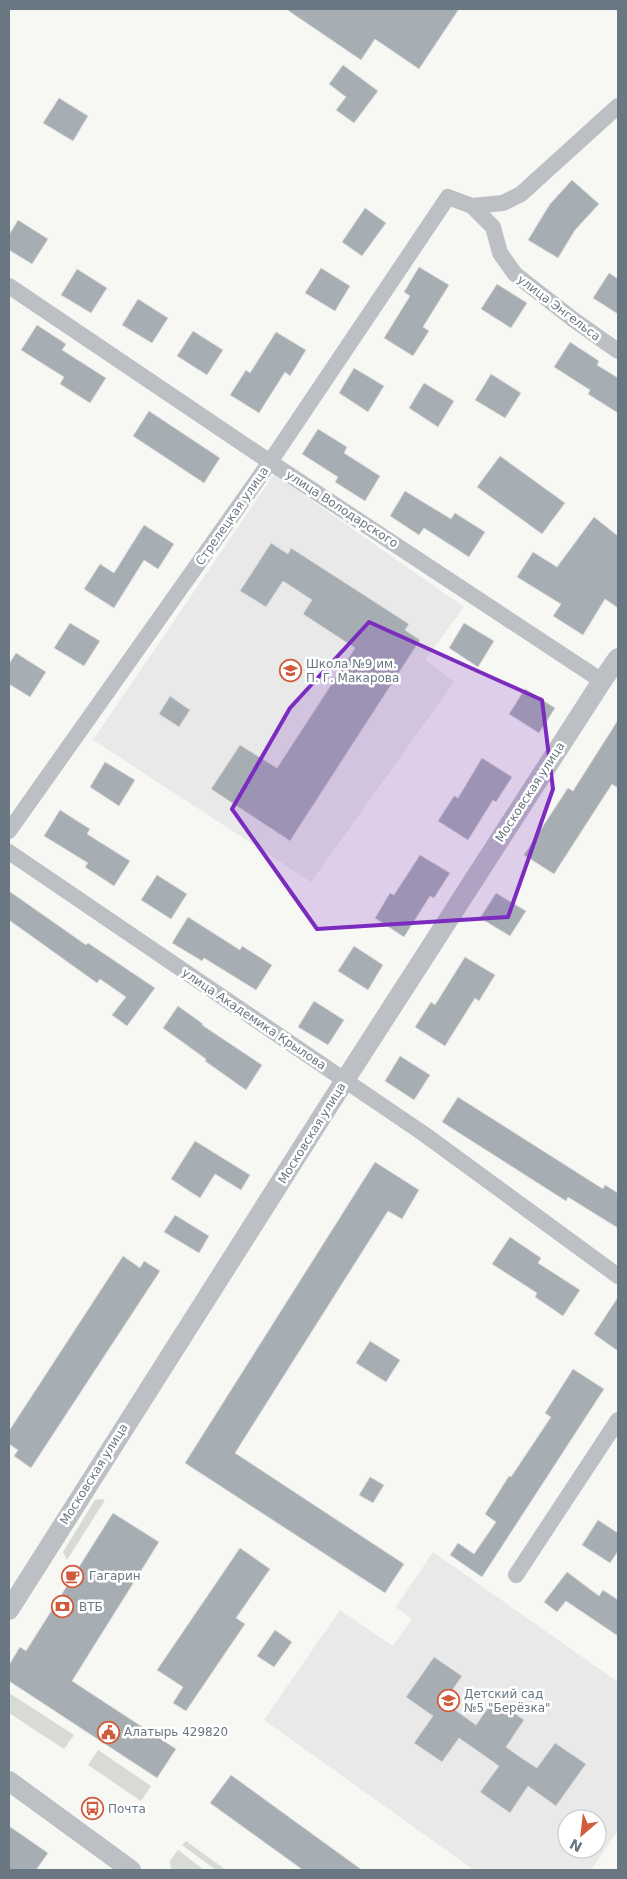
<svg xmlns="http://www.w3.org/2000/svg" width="627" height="1879" viewBox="0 0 627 1879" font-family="'DejaVu Sans',sans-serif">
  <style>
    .built { fill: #e8e9e8; fill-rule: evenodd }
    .green { fill: #d7dbd4 }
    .building { fill: #a6adb3; stroke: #d8d8d7 }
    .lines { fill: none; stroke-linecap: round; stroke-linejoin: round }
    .minor { stroke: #bcc0c4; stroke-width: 16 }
    .tertiary { stroke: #bcc0c4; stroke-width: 20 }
    .marked { fill: #7b2cbf; fill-opacity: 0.2; stroke: #7b2cbf; stroke-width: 4; stroke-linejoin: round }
    .labels { text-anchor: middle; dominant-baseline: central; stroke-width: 5; stroke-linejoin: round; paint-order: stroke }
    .street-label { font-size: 12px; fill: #697782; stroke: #fff }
    .poi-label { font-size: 12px; fill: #697782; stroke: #fff; text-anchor: start }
  </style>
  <rect width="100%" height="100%" fill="#f7f7f4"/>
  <g class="built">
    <polygon points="274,474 464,607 425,660 454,682 311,882 93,740"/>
    <path d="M433,1552L618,1682V1830L591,1870H474L264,1720L340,1610L393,1646L412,1619L396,1607ZM567,1819H597V1849H567Z"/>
  </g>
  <g class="green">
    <polygon points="100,1499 105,1500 67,1560 63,1552 95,1500"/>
    <polygon points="9,1693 74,1735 64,1749 9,1713"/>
    <polygon points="98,1750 151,1786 141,1801 88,1765"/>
    <polygon points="186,1841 226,1870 216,1870 182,1845"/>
    <polygon points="178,1850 204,1870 171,1870 170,1861"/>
  </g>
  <g class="building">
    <polygon points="286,9 459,9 419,69 375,39 361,60"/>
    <polygon points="343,65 378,91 354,123 336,110 346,97 329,84"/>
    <polygon points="59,98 88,116 73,141 43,123"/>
    <polygon points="572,180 599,204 575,230 558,258 528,240 550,204"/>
    <polygon points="365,208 386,223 362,256 342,242"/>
    <polygon points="18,220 48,239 32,264 9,250 9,235"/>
    <polygon points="419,267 449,285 423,327 429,331 413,356 384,338 410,296 404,292"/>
    <polygon points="321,268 350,286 335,311 305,293"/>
    <polygon points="77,269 107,288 91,313 61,295"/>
    <polygon points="609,273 618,279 618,314 593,298"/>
    <polygon points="497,284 527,303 511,328 481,309"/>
    <polygon points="138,299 168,318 152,343 122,325"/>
    <polygon points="37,325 66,344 62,350 106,378 90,403 60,384 64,377 21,350"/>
    <polygon points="193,331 223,350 207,375 177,356"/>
    <polygon points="276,332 306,350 290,376 285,372 259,413 230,395 246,370 250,373"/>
    <polygon points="570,342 599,361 597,365 618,378 618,413 588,394 590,390 554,367"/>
    <polygon points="354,368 384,386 368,412 339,393"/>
    <polygon points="491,374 521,393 505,418 475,400"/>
    <polygon points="424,383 454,401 438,427 409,408"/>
    <polygon points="149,411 220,458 204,483 133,436"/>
    <polygon points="318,429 347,447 344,453 380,476 365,501 335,482 338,477 302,454"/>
    <polygon points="500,456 565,503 542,534 477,487"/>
    <polygon points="405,491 451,519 455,513 485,532 469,557 424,528 419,535 390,516"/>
    <polygon points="594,517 618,536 618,608 605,599 583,635 553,616 561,604 517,577 533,552 557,567"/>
    <polygon points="144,525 174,544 158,569 144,560 114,608 84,589 100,564 114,573"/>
    <polygon points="271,543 288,554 291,548 409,624 405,630 420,640 290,841 211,789 240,745 277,768 355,648 303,614 312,600 283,581 266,607 240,591"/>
    <polygon points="70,623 100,641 84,666 54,648"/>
    <polygon points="464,623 494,641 478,667 449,648"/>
    <polygon points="16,653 46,672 30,697 9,684 9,664"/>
    <polygon points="525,689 555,708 539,733 509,714"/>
    <polygon points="170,696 190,710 179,727 159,714"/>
    <polygon points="618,720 618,788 612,784 554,874 524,855 568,788 573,791"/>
    <polygon points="482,758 512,777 496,802 493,800 468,840 438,821 454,796 458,798"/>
    <polygon points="105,762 135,780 119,806 90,787"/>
    <polygon points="60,810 90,829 87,834 130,861 114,886 85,867 88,863 44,836"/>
    <polygon points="420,855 450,873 434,898 430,896 404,937 375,918 390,893 394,895"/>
    <polygon points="157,875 187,894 171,919 141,900"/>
    <polygon points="9,891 86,945 88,943 155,988 127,1026 112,1015 126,997 100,979 97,983 9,920"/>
    <polygon points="496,893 526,911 510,936 480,918"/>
    <polygon points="188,917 240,950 242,946 272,965 256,990 204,958 202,961 172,943"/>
    <polygon points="354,946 383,965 368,990 338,971"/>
    <polygon points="465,957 495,975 479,1001 475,998 445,1046 415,1027 431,1002 435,1005"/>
    <polygon points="314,1001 344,1020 328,1045 298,1027"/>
    <polygon points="178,1006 203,1024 202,1025 262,1065 246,1090 205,1061 206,1059 163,1028"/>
    <polygon points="400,1056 430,1075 414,1100 385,1081"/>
    <polygon points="458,1097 603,1189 605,1185 618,1193 618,1228 568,1197 566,1201 442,1122"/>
    <polygon points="195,1141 250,1175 241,1190 215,1174 200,1198 171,1179"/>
    <polygon points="375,1162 419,1190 402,1219 388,1211 235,1453 404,1564 385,1593 185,1463"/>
    <polygon points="175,1215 209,1236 199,1253 164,1232"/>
    <polygon points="510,1237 541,1258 538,1263 580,1290 563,1316 535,1297 537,1293 492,1264"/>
    <polygon points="123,1256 140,1268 144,1261 160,1271 31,1468 14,1456 18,1450 9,1444 9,1431"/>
    <polygon points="618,1297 618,1351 594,1334"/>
    <polygon points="370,1341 400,1360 386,1382 356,1363"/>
    <polygon points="573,1369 604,1389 482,1577 450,1555 458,1543 474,1554 496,1522 485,1514 509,1476 511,1477 551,1417 545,1413"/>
    <polygon points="370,1477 384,1485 373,1503 359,1495"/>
    <polygon points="113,1513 159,1542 72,1681 176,1749 157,1778 9,1681 9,1665 20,1647 26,1651"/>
    <polygon points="598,1520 618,1533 618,1551 610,1563 582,1545"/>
    <polygon points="240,1548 270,1569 236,1618 245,1624 186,1711 173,1703 183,1687 157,1670"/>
    <polygon points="567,1572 599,1596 603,1590 618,1600 618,1636 566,1601 557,1612 544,1602"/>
    <polygon points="275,1630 292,1642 274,1667 257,1656"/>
    <polygon points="434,1657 462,1676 444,1702 476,1725 494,1699 524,1720 506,1747 523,1759 537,1768 555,1743 586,1764 556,1806 528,1786 510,1813 480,1792 499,1766 459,1738 442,1762 414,1743 433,1716 406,1697"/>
    <polygon points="231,1775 362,1870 303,1870 210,1803"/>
    <polygon points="9,1826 48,1853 36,1870 9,1870"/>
  </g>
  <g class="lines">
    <g class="minor">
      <polyline points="472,206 503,203 521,194 618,106"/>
      <polyline points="9,286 270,462 602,681"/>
      <polyline points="9,831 270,462 448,197 472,206 493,227 500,253 515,274 574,320 618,351"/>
      <polyline points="9,852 424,1134 618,1276"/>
      <polyline points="516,1575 618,1420"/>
    </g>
    <g class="tertiary">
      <polyline points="9,1610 345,1080 602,681 618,658"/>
      <polyline points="9,1781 131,1870"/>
    </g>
  </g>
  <path class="marked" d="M369,622L542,700L553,789L508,917L317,929L232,809L290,708Z"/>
  <defs>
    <symbol id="school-ring" viewBox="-11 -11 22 22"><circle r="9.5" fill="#fff" stroke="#d05c3b" stroke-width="1.5"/><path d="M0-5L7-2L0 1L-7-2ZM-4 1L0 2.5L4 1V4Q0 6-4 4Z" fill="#d05c3b"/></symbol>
    <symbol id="cafe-ring" viewBox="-11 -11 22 22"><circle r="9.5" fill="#fff" stroke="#d05c3b" stroke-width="1.5"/><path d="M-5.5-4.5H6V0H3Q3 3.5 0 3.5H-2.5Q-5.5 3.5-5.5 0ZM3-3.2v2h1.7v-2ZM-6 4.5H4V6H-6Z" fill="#d05c3b"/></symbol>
    <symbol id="bank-ring" viewBox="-11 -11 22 22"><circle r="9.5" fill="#fff" stroke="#d05c3b" stroke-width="1.5"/><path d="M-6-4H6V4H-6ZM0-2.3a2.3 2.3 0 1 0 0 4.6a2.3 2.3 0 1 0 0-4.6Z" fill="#d05c3b"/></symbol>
    <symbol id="civic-ring" viewBox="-11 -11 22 22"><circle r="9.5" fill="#fff" stroke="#d05c3b" stroke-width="1.5"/><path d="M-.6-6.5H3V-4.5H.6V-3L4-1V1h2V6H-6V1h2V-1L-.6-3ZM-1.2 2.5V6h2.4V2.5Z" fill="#d05c3b"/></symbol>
    <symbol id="bus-ring" viewBox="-11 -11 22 22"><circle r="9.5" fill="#fff" stroke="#d05c3b" stroke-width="1.5"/><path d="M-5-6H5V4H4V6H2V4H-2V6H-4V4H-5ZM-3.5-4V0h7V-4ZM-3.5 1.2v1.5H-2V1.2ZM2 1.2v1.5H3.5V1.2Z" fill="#d05c3b"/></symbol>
  </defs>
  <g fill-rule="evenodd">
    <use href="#school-ring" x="278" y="658" width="25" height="25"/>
    <use href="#cafe-ring" x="60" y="1564" width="25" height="25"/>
    <use href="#bank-ring" x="50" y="1594" width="25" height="25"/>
    <use href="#school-ring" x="436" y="1688" width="25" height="25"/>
    <use href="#civic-ring" x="96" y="1720" width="25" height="25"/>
    <use href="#bus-ring" x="80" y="1796" width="25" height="25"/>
  </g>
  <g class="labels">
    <g class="street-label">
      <text transform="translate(559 308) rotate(37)">улица Энгельса</text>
      <text transform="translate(342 509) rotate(33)">улица Володарского</text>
      <text transform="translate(232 516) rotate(-55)">Стрелецкая улица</text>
      <text transform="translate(530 792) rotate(-57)">Московская улица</text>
      <text transform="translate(254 1019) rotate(34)">улица Академика Крылова</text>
      <text transform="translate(312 1133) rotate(-58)">Московская улица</text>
      <text transform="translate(94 1474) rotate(-58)">Московская улица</text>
    </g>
    <g class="poi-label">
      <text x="306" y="664">Школа №9 им.<tspan x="306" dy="14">П. Г. Макарова</tspan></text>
      <text x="89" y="1576">Гагарин</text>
      <text x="79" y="1607">ВТБ</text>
      <text x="464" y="1694">Детский сад<tspan x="464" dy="14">№5 "Берёзка"</tspan></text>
      <text x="124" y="1732">Алатырь 429820</text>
      <text x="108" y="1809">Почта</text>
    </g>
  </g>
  <rect width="627" height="1879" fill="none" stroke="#697782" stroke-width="20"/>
  <g transform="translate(582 1834) rotate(208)"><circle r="24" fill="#ffffff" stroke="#c3c9cd"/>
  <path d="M0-4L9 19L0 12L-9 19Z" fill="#d05c3b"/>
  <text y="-8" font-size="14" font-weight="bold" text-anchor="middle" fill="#697782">N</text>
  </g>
</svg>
